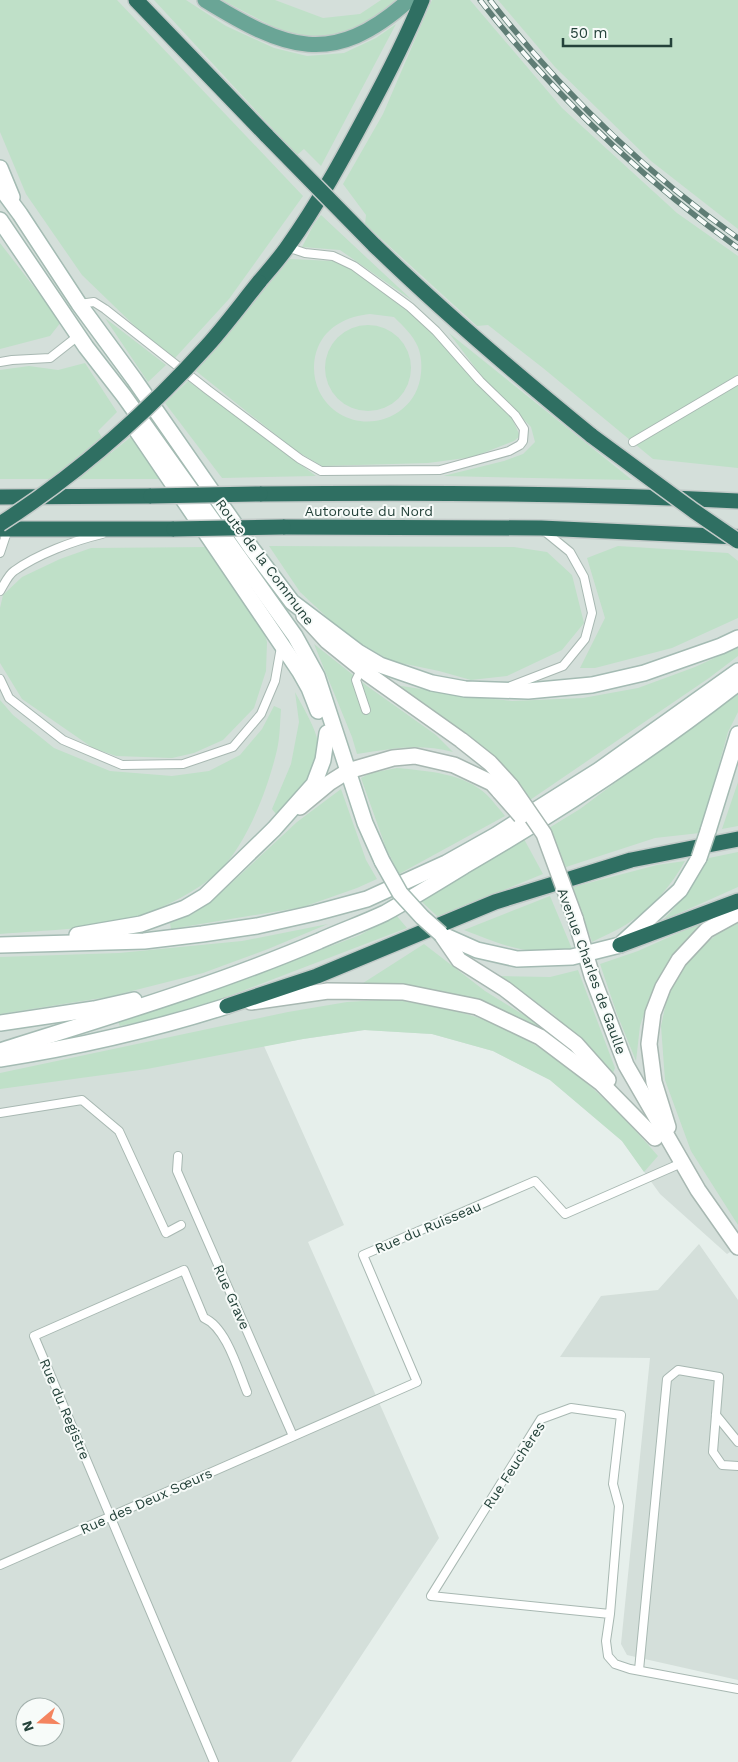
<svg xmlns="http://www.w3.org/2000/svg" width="738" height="1762" viewBox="0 0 738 1762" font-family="'Work Sans',sans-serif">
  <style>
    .built { fill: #d4dfda; fill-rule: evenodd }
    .green { fill: #bfe0c8; fill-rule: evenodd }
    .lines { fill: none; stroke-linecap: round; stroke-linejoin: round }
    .service-casing { stroke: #a8b8b2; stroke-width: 10 }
    .tertiary-casing { stroke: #a8b8b2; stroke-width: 18 }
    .secondary-casing { stroke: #a4bbb3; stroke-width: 18 }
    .primary-casing { stroke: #c2cac8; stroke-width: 18 }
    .motorway-casing { stroke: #c2cac8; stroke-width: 18 }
    .service { stroke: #fff; stroke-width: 8 }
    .tertiary { stroke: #fff; stroke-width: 15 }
    .secondary { stroke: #fff; stroke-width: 15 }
    .primary { stroke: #6aa596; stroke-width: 15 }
    .motorway { stroke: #2f6f62; stroke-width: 15 }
    .rail-casing { stroke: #5f7d75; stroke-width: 5.5 }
    .rail { stroke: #f7fbf9; stroke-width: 4; stroke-dasharray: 11; stroke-linecap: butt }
    .tertiary-bridge-casing { stroke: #a8b8b2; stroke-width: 18; stroke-linecap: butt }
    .secondary-bridge-casing { stroke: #a4bbb3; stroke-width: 18; stroke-linecap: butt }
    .motorway-bridge-casing { stroke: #c2cac8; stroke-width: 18; stroke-linecap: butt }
    .tertiary-bridge { stroke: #fff; stroke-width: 15 }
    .secondary-bridge { stroke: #fff; stroke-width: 15 }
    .motorway-bridge { stroke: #2f6f62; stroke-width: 15 }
    .labels { text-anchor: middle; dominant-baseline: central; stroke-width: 4; stroke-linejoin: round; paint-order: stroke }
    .street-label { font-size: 14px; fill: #24423a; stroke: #f7fbf9 }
  </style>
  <rect width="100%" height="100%" fill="#e6efeb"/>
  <g class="built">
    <path d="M0,0H738V1247L727,1254L660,1194L622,1141L550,1080L493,1051L432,1034L365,1030L303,1039L264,1046L344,1225L308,1242L439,1538L291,1762H0ZM25,1707H55V1737H25Z"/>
    <polygon points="699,1244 738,1300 738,1680 627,1655 621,1644 650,1358 560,1357 601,1296 658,1290"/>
  </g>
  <g class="green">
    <polygon points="0,0 117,0 303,196 229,299 175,358 141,332 82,275 26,194 0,132"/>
    <polygon points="154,0 186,0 226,26 274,48 307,56 344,53 376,38 396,24 321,166 304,149 297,155"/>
    <polygon points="222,0 275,0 323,18 360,14 381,0 400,0 380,17 354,29 319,38 289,35"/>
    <polygon points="432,0 470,0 562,108 677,213 738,256 738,468 653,459 543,368 488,325 477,326 365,224 366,215 343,184 383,114"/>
    <polygon points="498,0 738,0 738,229 651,161 555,67"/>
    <polygon points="321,215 413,301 340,250 302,247 314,224"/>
    <polygon points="0,243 61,322 50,336 0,349"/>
    <path d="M290,259L333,261L352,269L409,312L445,345L488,395L511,416L520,436L514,441L473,457L428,463L322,466L295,450L196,371ZM370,314L394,317C403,326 413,335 418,347C421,355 422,364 421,373C416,427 343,440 319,391C313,378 312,361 318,347C327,326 348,316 370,314Z"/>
    <polygon points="105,318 166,365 148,382"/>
    <circle cx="368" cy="368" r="43"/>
    <polygon points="449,333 632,480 443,476 504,461 523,454 535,442 531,427 483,378"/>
    <polygon points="85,363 117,412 98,431 111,453 132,436 162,479 0,479 0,370 29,366 58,370"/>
    <polygon points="188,381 316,476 222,478 165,403"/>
    <polygon points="269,546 514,547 547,552 572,575 584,623 562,650 507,676 471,680 439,671 391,661 345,634 300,592"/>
    <polygon points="618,546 728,553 738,561 738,618 672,648 595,668 580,668 605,618 587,558"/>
    <polygon points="209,547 260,619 267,642 266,671 254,708 223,740 194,753 172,758 116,756 93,748 22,699 0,663 0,608 3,595 22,577 60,559 91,548"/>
    <path d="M314,644L367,686L436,735L453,752C417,743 392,749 357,754L352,737Z"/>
    <polygon points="738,647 738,656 709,678 530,800 491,754 395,685 467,696 512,701 583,698 638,688 695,667"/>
    <polygon points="738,691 738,712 728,732 700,833 655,838 566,867 549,828 580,809"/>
    <path d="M295,692C303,708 321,735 319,754C316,775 290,798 276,814L272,809L291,764L299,722Z"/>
    <path d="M0,700L13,715L54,748L110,771L172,776L209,771L240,755L262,729L274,706L281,709C280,722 280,737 277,750C268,788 247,845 218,872C196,892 167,906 139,916C95,930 46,930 0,934Z"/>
    <path d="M397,768C427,771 464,773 487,795C493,801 499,809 505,816L399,874L386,848L361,778L371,773Z"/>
    <polygon points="738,782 738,826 722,829"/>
    <polygon points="341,789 366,860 377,879 357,888 303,907 171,929 170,923 191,915 211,902 297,822"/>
    <polygon points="524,839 543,874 438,917 421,901"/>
    <path d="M738,852V887L662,921C681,902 696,882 709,858Z"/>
    <path d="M685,861C671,886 652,908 627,924C616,931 603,936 592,942L573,887L657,865Z"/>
    <path d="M550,896L572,949C529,957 503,945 464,930Z"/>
    <polygon points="723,913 693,934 672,955 650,996 640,1026 636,1061 617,1014 600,964 638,951"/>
    <polygon points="396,915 407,928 221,999 152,1019 120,1026 117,1020 223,987 360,935"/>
    <polygon points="738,921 738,1225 691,1151 665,1080 661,1026 669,989 693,955 723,929"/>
    <polygon points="328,924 268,949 203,973 108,997 0,1014 0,957 119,953 242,941"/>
    <polygon points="424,944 485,991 540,1025 538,1030 479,1000 441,992 412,987 360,985"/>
    <polygon points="578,970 615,1068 613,1073 554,1015 500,976 550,977"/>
    <path d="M394,999C422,1005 452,1009 479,1018C552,1044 609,1099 658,1156L644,1172L622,1141L550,1080L493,1051L432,1034L364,1030L303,1039L147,1069L0,1089V1073L288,1012L347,1002Z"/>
  </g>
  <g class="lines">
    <defs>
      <g id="service">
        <polyline points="79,304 94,302 105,309 208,390 300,459 321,471 440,470 509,451 520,445 523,441 524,429 515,415 480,381 436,331 410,307 354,266 333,256 305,253 287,247"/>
        <polyline points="0,362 12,360 50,358 78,336"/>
        <polyline points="633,442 738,380"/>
        <polyline points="0,553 8,529"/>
        <path d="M0,591C4,585 8,575 14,571C38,554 73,541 102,534"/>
        <polyline points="361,670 356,680 366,710"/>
        <polyline points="0,679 9,698 63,740 122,765 183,764 233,747 261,714 275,681 281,647"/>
        <polyline points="511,686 563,666 585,639 592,613 584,577 570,552 543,530"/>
        <polyline points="0,1113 82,1100 119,1131 166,1233 181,1225"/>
        <polyline points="178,1156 177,1171 293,1436"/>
        <polyline points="716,1415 738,1442"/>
        <polyline points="0,1565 417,1382 363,1255 535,1181 565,1214 677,1165"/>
        <polyline points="610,1614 431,1596 541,1419 571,1408 621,1415 613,1484 619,1506 610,1614 606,1641 608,1656 615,1664 630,1669 738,1689"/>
        <polyline points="639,1670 667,1379 678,1370 719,1377 713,1452 722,1465 738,1466"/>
        <path d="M214,1762L34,1336L184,1270L204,1318C226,1327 238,1370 247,1392"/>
      </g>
      <g id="tertiary">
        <polyline points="304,616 327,641 368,674 461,740 490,763 511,786"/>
        <polyline points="300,807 329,783 348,771 393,758 415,756 454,765 492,783 500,792"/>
        <polyline points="575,918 592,976 626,1065 698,1190 738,1247"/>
        <polyline points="441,934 459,960 505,989 576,1044 608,1080"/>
        <polyline points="251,1002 328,991 403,992 477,1007 540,1037 601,1083 655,1138"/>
        <polyline points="668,1127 654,1082 649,1044 653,1013 663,987 679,960 707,930 738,913"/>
      </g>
      <g id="secondary">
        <polyline points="0,168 12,197"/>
        <polyline points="0,187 20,214 79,304 134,379 252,549 292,602 358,652 380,665 432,683 465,689 528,691 592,685 644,673 721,646 738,638"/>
        <polyline points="0,220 86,347 124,396 295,636 317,676 365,823 382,861"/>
        <polyline points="137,431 300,672 309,688 318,711"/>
        <polyline points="708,831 738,734"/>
        <polyline points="441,934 477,950 517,959 572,957 620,945 680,890 699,858"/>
        <polyline points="77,935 141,924 185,908 205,896 274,829 314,784 323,760 327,733"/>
        <polyline points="0,945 144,941 202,934 257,926 315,913 367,899 446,863 496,835 599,770 738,671"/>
        <polyline points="0,1023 94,1009 134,1000"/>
        <path d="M0,1051C107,1017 216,985 319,941C341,931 364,923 385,913C412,898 438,882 464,866C559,811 651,751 738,683"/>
        <path d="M0,1059C77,1047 152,1030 227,1006"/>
      </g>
      <path id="primary" d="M205,0C285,49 332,69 409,0"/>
      <g id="motorway">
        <polyline points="136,0 267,136"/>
        <path d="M374,245C444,313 517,375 592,436"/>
        <path d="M259,282C269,270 279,259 288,246C318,204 343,158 367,113C387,76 406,39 422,0"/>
        <path d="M260,494C419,492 579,493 738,501"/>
        <polyline points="0,497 151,496"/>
        <polyline points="283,527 541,528 737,537"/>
        <polyline points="0,529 174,529"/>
        <polyline points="620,945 738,901"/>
        <polyline points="227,1006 317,976 495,902 631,860 738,839"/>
      </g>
    </defs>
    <use href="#service" class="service-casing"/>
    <use href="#tertiary" class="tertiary-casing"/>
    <use href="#secondary" class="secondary-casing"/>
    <use href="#primary" class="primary-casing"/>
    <use href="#motorway" class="motorway-casing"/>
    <use href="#service" class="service"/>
    <use href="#tertiary" class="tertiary"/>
    <use href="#secondary" class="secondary"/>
    <use href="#primary" class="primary"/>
    <use href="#motorway" class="motorway"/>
    <defs>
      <g id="rail">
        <path d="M480,0C554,95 641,178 738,248"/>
        <path d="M490,0C560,90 645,172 738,238"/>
      </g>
    </defs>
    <use href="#rail" class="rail-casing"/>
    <use href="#rail" class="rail"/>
    <defs>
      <g id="tertiary-bridge">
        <polyline points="511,786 544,834 575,918"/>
        <polyline points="500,792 521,816"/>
      </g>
      <g id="secondary-bridge">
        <polyline points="699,858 708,831"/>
        <polyline points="382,861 400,893 422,917 441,934"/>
      </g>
      <g id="motorway-bridge">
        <polyline points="267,136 374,245"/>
        <polyline points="592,436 694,511 738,541"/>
        <polyline points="151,496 260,494"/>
        <path d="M0,524C76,475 146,414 207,346C225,326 242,303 259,282"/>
        <polyline points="174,529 283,527"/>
      </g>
    </defs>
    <use href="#tertiary-bridge" class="tertiary-bridge-casing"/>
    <use href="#secondary-bridge" class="secondary-bridge-casing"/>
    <use href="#motorway-bridge" class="motorway-bridge-casing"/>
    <use href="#tertiary-bridge" class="tertiary-bridge"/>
    <use href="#secondary-bridge" class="secondary-bridge"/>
    <use href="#motorway-bridge" class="motorway-bridge"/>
  </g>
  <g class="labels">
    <g class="street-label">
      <text x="369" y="511">Autoroute du Nord</text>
      <text transform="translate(265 562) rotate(53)">Route de la Commune</text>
      <text transform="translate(592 971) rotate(70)">Avenue Charles de Gaulle</text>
      <text transform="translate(428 1227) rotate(-23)">Rue du Ruisseau</text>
      <text transform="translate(232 1297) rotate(66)">Rue Grave</text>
      <text transform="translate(65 1409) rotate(67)">Rue du Registre</text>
      <text transform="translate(514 1465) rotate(-57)">Rue Feuchères</text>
      <text transform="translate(146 1501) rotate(-24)">Rue des Deux Sœurs</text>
    </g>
  </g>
  <g transform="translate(40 1722) rotate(251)"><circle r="24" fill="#f7fbf9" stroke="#a3b1ad"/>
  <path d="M0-4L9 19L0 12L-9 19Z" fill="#f4845f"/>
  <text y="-8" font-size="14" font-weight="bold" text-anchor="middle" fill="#24423a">N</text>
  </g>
  <path d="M563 38v8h108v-8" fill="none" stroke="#24423a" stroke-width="2.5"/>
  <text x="570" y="38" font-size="15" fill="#24423a" stroke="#f7fbf9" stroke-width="4" paint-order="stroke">50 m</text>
</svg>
